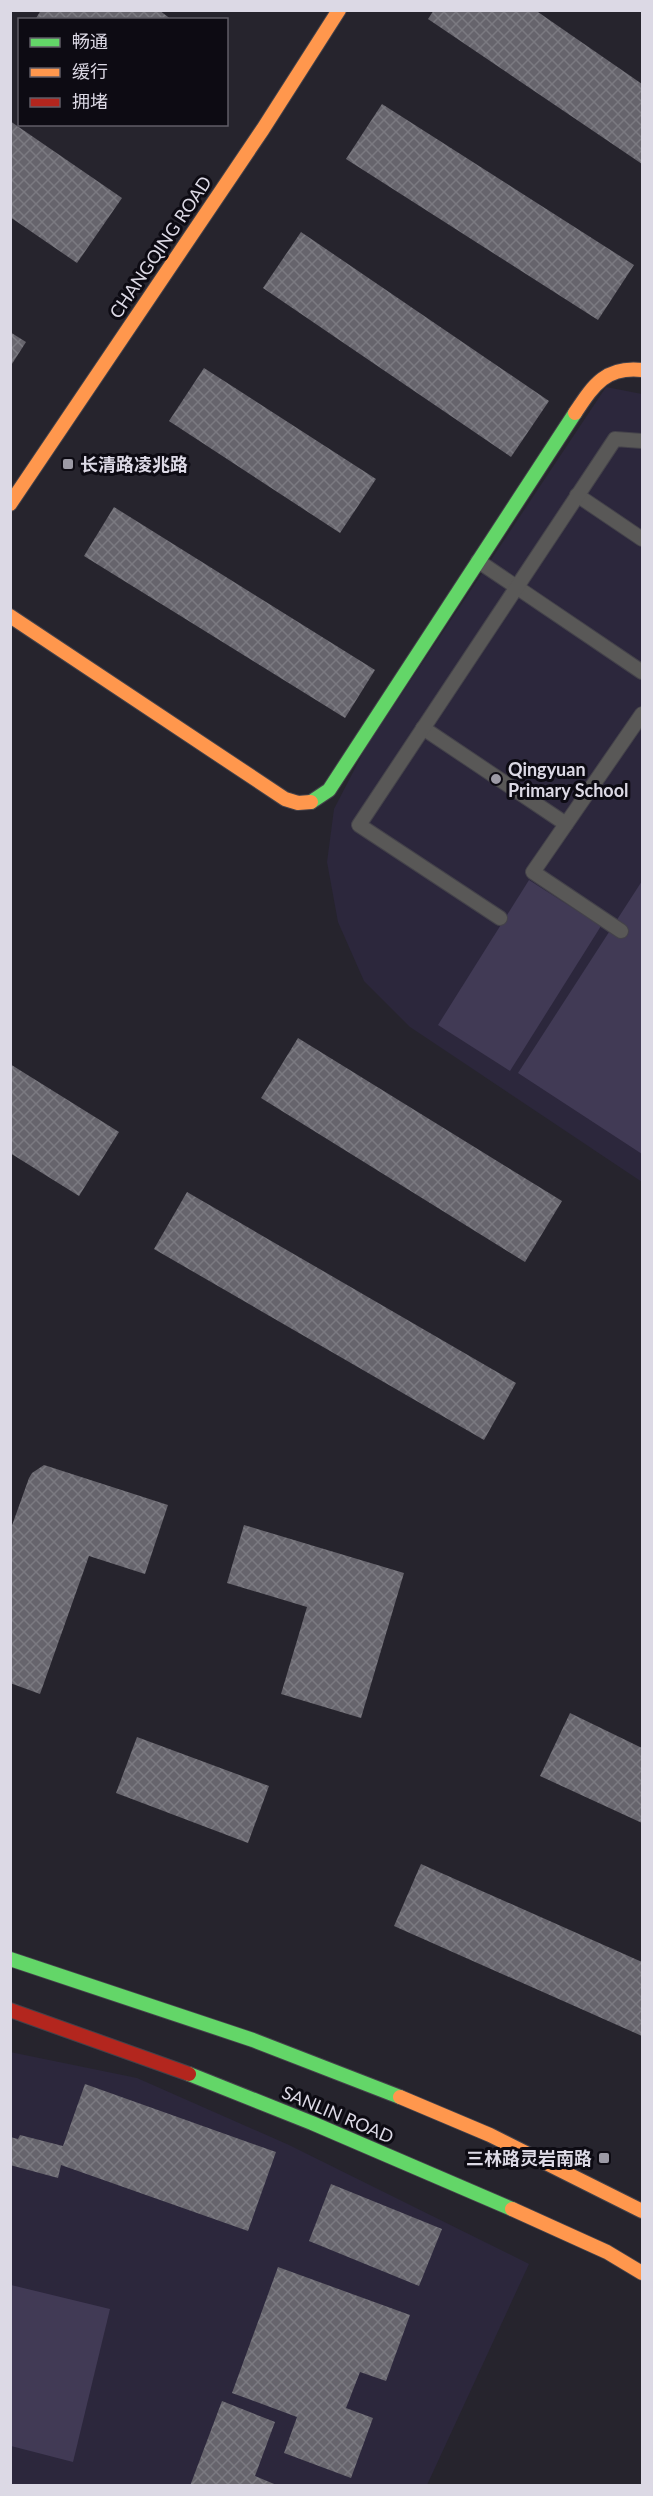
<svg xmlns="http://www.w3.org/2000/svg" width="653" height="2496" viewBox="0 0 653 2496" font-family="Lato,'Noto Sans SC',sans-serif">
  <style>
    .built { fill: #2c273c }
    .green { fill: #413a55 }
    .building { fill: url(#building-cross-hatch) }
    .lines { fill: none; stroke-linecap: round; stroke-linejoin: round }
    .lane-casing { stroke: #44424a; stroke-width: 16 }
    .fast-casing { stroke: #44424a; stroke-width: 16 }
    .slow-casing { stroke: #44424a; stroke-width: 16 }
    .jam-casing { stroke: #44424a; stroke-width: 16 }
    .lane { stroke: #595857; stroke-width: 14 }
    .fast { stroke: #63d668; stroke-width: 14 }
    .slow { stroke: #ff974d; stroke-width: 14 }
    .jam { stroke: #b3261e; stroke-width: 14 }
    .poi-dot { fill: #9c9aa5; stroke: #0d0b13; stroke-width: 2 }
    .labels { text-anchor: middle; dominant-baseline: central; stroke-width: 6; stroke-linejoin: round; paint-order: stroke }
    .street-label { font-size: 18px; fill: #dcd9e5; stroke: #0d0b13 }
    .poi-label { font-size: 18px; font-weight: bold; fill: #dcd9e5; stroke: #0d0b13; text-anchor: start }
  </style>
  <defs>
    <pattern id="building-cross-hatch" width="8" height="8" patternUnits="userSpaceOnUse" patternTransform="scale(1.5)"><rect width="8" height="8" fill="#66646c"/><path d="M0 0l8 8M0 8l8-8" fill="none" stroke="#7b7a81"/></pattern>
  </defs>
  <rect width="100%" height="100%" fill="#26242d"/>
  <g class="built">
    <polygon points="606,387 642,394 642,1182 410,1027 364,981 338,922 327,862 334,809 365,749"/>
    <polygon points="10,2052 137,2078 289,2145 529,2264 427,2485 11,2485"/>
  </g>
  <g class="green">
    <polygon points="529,880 601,926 510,1071 438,1025"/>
    <polygon points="642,881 642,1154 518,1073"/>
    <polygon points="11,2285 110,2309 73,2462 11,2446"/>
  </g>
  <g class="building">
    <polygon points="41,10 159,10 172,20 35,20"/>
    <polygon points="434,10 535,10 642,84 642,164 428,19"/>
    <polygon points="382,104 634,265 598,320 346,159"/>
    <polygon points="10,121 122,198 77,263 10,217"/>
    <polygon points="301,232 549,401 511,457 263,288"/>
    <polygon points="10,332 26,342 10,367"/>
    <polygon points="204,368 376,479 340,533 169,421"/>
    <polygon points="114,507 375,670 345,718 84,556"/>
    <polygon points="298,1038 562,1201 525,1262 261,1098"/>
    <polygon points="10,1064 119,1132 79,1196 10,1153"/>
    <polygon points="187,1192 516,1383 484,1440 154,1249"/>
    <polygon points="44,1465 168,1505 145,1574 89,1556 40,1694 10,1683 10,1531 29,1478 32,1473"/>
    <polygon points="244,1525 404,1573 361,1718 281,1694 307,1607 227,1583"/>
    <polygon points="570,1713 642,1748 642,1823 540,1776"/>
    <polygon points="137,1737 269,1786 248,1843 116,1793"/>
    <polygon points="421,1864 642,1962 642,2036 394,1926"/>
    <polygon points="85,2084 276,2152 248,2231 61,2165 58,2178 10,2165 10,2137 18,2139 20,2135 63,2146"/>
    <polygon points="331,2184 442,2229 419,2286 309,2241"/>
    <polygon points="278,2267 410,2315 386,2381 360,2372 346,2408 373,2418 351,2478 284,2453 297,2417 232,2393"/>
    <polygon points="222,2401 275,2422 255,2476 279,2486 190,2486"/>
  </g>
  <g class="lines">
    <defs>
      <g id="lane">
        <polyline points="577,495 642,539"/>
        <polyline points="478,561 642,672"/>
        <polyline points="423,728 566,824"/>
        <polyline points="500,918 359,825 615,439 642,441"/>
        <polyline points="621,931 533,872 642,714"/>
      </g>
      <g id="fast">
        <polyline points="311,802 329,790 575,413"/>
        <polyline points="10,1959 253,2040 400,2097"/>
        <polyline points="189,2074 312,2123 512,2209"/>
      </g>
      <g id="slow">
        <path d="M575,413C593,386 605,366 642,370"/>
        <polyline points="10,504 263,129 339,10"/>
        <polyline points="10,616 285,799 298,803 311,802"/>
        <polyline points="400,2097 490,2135 642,2211"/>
        <polyline points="512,2209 607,2252 642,2273"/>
      </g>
      <polyline id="jam" points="10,2010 189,2074"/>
    </defs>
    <use href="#lane" class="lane-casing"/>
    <use href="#fast" class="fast-casing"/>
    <use href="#slow" class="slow-casing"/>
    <use href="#jam" class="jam-casing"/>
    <use href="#lane" class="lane"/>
    <use href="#fast" class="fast"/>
    <use href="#slow" class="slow"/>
    <use href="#jam" class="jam"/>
  </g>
  <g class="poi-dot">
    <rect x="62" y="458" width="12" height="12" rx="3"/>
    <circle cx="496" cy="779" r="6"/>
    <rect x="598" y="2152" width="12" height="12" rx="3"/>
  </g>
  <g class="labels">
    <g class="street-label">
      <text transform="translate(160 247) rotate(-56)">CHANGQING ROAD</text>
      <text transform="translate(338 2114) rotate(23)">SANLIN ROAD</text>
    </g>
    <g class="poi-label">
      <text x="80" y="464">长清路凌兆路</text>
      <text x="508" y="769">Qingyuan<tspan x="508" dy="21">Primary School</tspan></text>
      <text x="592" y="2158" text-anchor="end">三林路灵岩南路</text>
    </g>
  </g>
  <rect width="653" height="2496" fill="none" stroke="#dcd9e5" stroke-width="24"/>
  <rect x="18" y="18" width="210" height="108" fill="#0d0b13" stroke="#605d67" stroke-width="1.5"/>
  <rect x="30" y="38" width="30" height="9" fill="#63d668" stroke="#605d67" stroke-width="1.5"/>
  <text x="72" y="48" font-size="18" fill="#dcd9e5">畅通</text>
  <rect x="30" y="68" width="30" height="9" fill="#ff974d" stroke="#605d67" stroke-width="1.5"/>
  <text x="72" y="78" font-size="18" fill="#dcd9e5">缓行</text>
  <rect x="30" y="98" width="30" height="9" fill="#b3261e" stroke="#605d67" stroke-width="1.5"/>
  <text x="72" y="108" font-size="18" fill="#dcd9e5">拥堵</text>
</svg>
